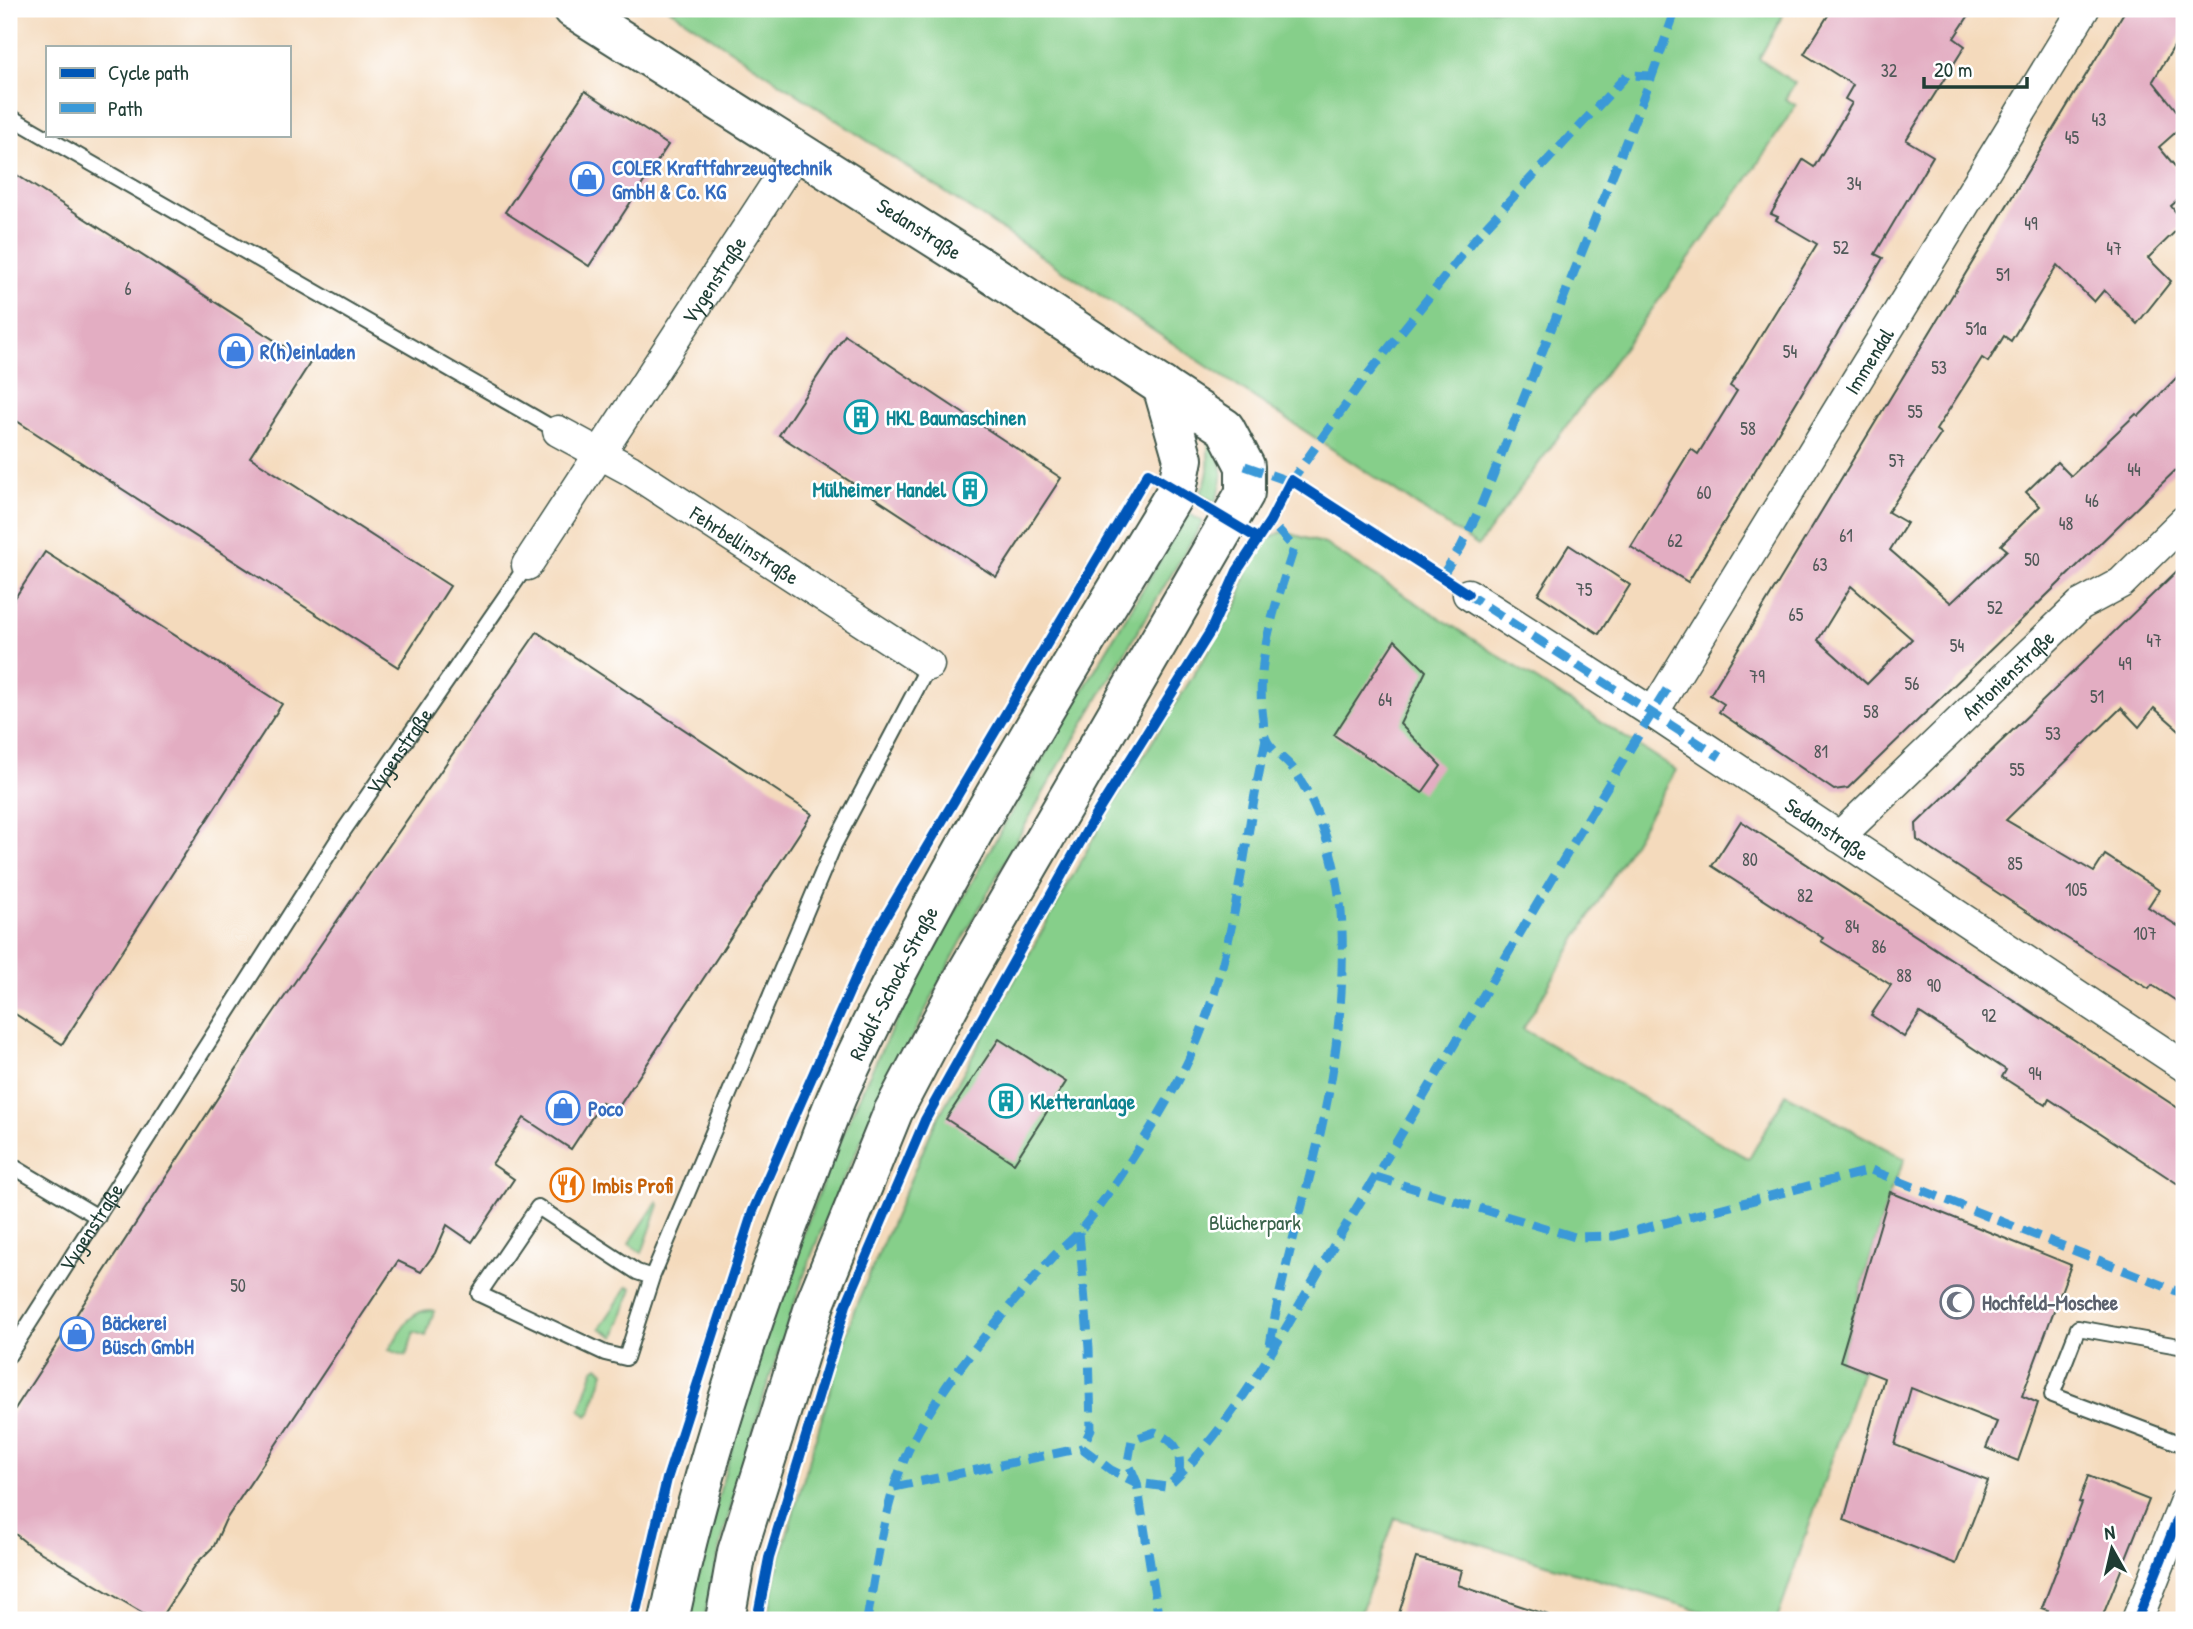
<svg xmlns="http://www.w3.org/2000/svg" width="2193" height="1629" viewBox="0 0 2193 1629" font-family="'Patrick Hand',sans-serif">
  <style>
    .green { fill: #86cf8a; stroke: #52865f; stroke-width: 2 }
    .building { fill: #e3adc2; fill-rule: evenodd }
    .lines { fill: none; stroke-linecap: round; stroke-linejoin: round }
    .service-casing { stroke: #3f5548; stroke-width: 18 }
    .minor-casing { stroke: #3f5548; stroke-width: 33 }
    .secondary-casing { stroke: #3f5548; stroke-width: 42 }
    .service { stroke: #fff; stroke-width: 14 }
    .minor { stroke: #fff; stroke-width: 30 }
    .secondary { stroke: #fff; stroke-width: 38 }
    .quiet { stroke: #3a99d8; stroke-width: 9; stroke-dasharray: 18 9; stroke-linecap: butt }
    .cycleway-casing { stroke: #fff; stroke-width: 15 }
    .cycleway { stroke: #0057b8; stroke-width: 10 }
    .labels { text-anchor: middle; dominant-baseline: central; stroke-width: 5; stroke-linejoin: round; paint-order: stroke }
    .number-label { font-size: 18px; fill: #505958 }
    .shop-label { font-size: 21px; font-weight: bold; fill: #366cbe; stroke: #fff; text-anchor: start }
    .street-label { font-size: 21px; fill: #1f3d34; stroke: #fff }
    .culture-label { font-size: 21px; font-weight: bold; fill: #0d838f; stroke: #fff; text-anchor: start }
    .food-label { font-size: 21px; font-weight: bold; fill: #c56008; stroke: #fff; text-anchor: start }
    .park-label { font-size: 21px; fill: #39624a; stroke: #fff }
    .worship-label { font-size: 21px; font-weight: bold; fill: #5b616d; stroke: #fff; text-anchor: start }
  </style>
  <rect width="100%" height="100%" fill="#fff"/>
  <filter id="ink" filterUnits="userSpaceOnUse"><feTurbulence type="fractalNoise" baseFrequency=".0143" numOctaves="2"/><feDisplacementMap in="SourceGraphic" scale="14" xChannelSelector="R" yChannelSelector="G"/><feConvolveMatrix kernelMatrix="1 2 1 2 8 2 1 2 1" color-interpolation-filters="sRGB"/></filter>
  <filter id="wash" filterUnits="userSpaceOnUse"><feTurbulence type="fractalNoise" baseFrequency=".00686" numOctaves="4" result="noise"/><feDisplacementMap in="SourceGraphic" scale="28" xChannelSelector="R" yChannelSelector="G"/><feGaussianBlur stdDeviation="1.57" result="paint"/><feColorMatrix in="noise" values="0 0 0 0 0 0 0 0 0 0 0 0 0 0 0 0 0 1.4 0 .05"/><feComposite in="paint" operator="in"/></filter>
  <g filter="url(#wash)">
    <rect width="100%" height="100%" fill="#f4dabc"/>
    <g class="green">
      <polygon points="669,9 1786,9 1759,59 1795,83 1785,99 1796,105 1747,180 1478,546"/>
      <path d="M1210,442C1226,463 1225,480 1215,502L1200,493C1211,474 1208,464 1208,443Z"/>
      <path d="M1188,513L1203,522C1071,741 941,962 836,1196C811,1251 792,1310 773,1368C746,1451 721,1534 704,1620H688C726,1448 785,1263 857,1102C888,1032 925,966 962,900C1034,769 1112,642 1188,513Z"/>
      <path d="M1285,532L1325,544L1676,770L1523,1029L1749,1159L1786,1094L1905,1159L1890,1192L1840,1361L1862,1370L1777,1620H1731L1395,1518L1358,1620H767L779,1561L854,1310L934,1125L1102,823L1238,603C1244,577 1254,536 1285,532Z"/>
      <polygon points="657,1202 659,1205 642,1253 629,1244"/>
      <polygon points="628,1286 632,1288 615,1337 600,1328"/>
      <path d="M430,1310L434,1311L426,1336L414,1332L406,1356L389,1350C400,1333 408,1311 430,1310Z"/>
      <polygon points="598,1366 604,1372 591,1412 587,1416 580,1410 594,1369"/>
    </g>
    <g id="blocks">
      <g class="building">
        <polygon points="1832,9 1973,9 1954,38 1965,46 1906,140 1933,156 1875,254 1883,258 1688,582 1631,547 1691,449 1698,454 1737,391 1730,386 1817,244 1776,220 1778,217 1771,214 1803,160 1814,167 1852,103 1845,99 1853,85 1804,54"/>
        <path d="M2126,9H2184V30L2153,81L2184,120V125L2159,147L2184,177V195L2171,206L2184,223L2148,258L2171,281L2137,324L2104,290L2094,302L2057,265L2011,341L2004,336L1988,362L1982,358L1936,430L1941,434L1888,512L1907,523L1890,550L1951,603L2007,550L2001,545L2040,506L2026,492L2057,462L2071,476L2136,414L2139,416L2184,370V462L1848,788L1834,790L1719,712L1724,704L1710,695ZM1851,586L1912,639L1867,684L1818,640Z"/>
        <polygon points="585,91 668,145 589,266 505,212"/>
        <polygon points="9,170 310,363 250,457 450,586 398,667 9,416"/>
        <polygon points="845,335 1061,478 996,577 779,435"/>
        <polygon points="1569,545 1630,585 1599,634 1538,594"/>
        <polygon points="45,552 282,704 62,1044 9,1010 9,607"/>
        <polygon points="2184,564 2184,734 2154,708 2139,727 2121,708 2006,820 2094,872 2105,855 2159,890 2148,907 2184,930 2184,1006 2152,985 2149,989 2062,935 1917,840 1916,824"/>
        <polygon points="537,632 812,814 616,1111 602,1102 571,1149 524,1118 492,1164 514,1179 472,1242 447,1225 435,1253 421,1272 398,1261 225,1521 214,1546 197,1563 159,1620 155,1620 30,1546 9,1529 9,1418 267,1022"/>
        <polygon points="1395,640 1426,671 1400,724 1441,766 1422,793 1334,735"/>
        <polygon points="1741,821 2184,1112 2184,1188 2049,1099 2046,1105 2002,1077 2006,1070 1920,1013 1904,1037 1871,1015 1891,985 1821,941 1823,938 1712,866"/>
        <polygon points="999,1039 1066,1082 1014,1163 946,1119"/>
        <polygon points="1890,1192 2071,1265 2022,1396 2038,1403 2018,1461 1986,1448 1997,1422 1911,1388 1895,1445 1988,1481 1956,1564 1844,1520 1884,1378 1840,1361"/>
        <polygon points="2088,1476 2149,1500 2101,1620 2044,1620 2048,1610 2042,1608 2082,1503 2079,1502"/>
        <polygon points="1416,1558 1462,1570 1458,1585 1548,1615 1547,1620 1397,1620"/>
      </g>
    </g>
  </g>
  <g filter="url(#ink)">
    <use href="#blocks" fill-opacity="0" stroke="#3f5548" stroke-width="2"/>
    <g class="lines">
      <defs>
        <g id="service">
          <polyline points="9,116 558,431"/>
          <polyline points="9,1164 98,1217"/>
          <polyline points="652,1277 637,1272 538,1207 479,1294 605,1353 626,1358 652,1277 834,845 929,665"/>
          <polyline points="2184,1347 2078,1328 2052,1395 2184,1445"/>
          <path id="s1" d="M9,1355L342,833L527,565"/>
        </g>
        <g id="minor">
          <path id="s2" d="M558,431L630,470L929,665"/>
          <path id="s3" d="M527,565L797,152"/>
          <path id="s4" d="M1468,594L1653,713L2184,1066"/>
          <path id="s5" d="M1653,713L2084,9"/>
          <path id="s6" d="M1839,837L2080,605L2121,583L2184,521"/>
          <polyline points="2137,1620 2184,1503"/>
        </g>
        <g id="secondary">
          <path id="s7" d="M573,9L984,269L1225,428L1245,466V493L967,972L893,1112L815,1304L737,1552L725,1620"/>
          <path id="s8" d="M669,1620C699,1480 744,1341 795,1207C811,1167 824,1124 842,1085C938,879 1060,684 1177,490L1183,459L1162,386"/>
        </g>
      </defs>
      <use href="#service" class="service-casing"/>
      <use href="#minor" class="minor-casing"/>
      <use href="#secondary" class="secondary-casing"/>
      <use href="#service" class="service"/>
      <use href="#minor" class="minor"/>
      <use href="#secondary" class="secondary"/>
      <g class="quiet">
        <polyline points="1245,466 1297,484"/>
        <polyline points="1289,484 1365,378 1478,235 1627,75 1652,76"/>
        <polyline points="1441,577 1461,547 1480,508 1652,76 1676,9"/>
        <polyline points="1464,592 1720,757"/>
        <polyline points="1376,1177 1575,1237 1614,1236 1871,1170 2184,1294"/>
        <polyline points="1079,1232 1089,1348 1091,1429 1082,1448"/>
        <path d="M1270,1346C1281,1271 1306,1199 1322,1125C1336,1063 1344,995 1342,931C1341,878 1324,814 1294,770C1287,760 1271,751 1266,739C1263,734 1264,724 1263,718C1255,659 1276,604 1294,548L1270,521"/>
        <polyline points="1082,1448 1111,1470 1137,1483 1159,1620"/>
        <path d="M1179,1476C1181,1451 1178,1442 1155,1432L1132,1440L1128,1462L1137,1483L1167,1487C1239,1421 1290,1319 1340,1235C1452,1053 1556,867 1669,686"/>
        <polyline points="894,1487 1082,1448"/>
        <path d="M867,1620C877,1564 884,1503 908,1451C938,1386 1005,1311 1053,1257C1062,1248 1072,1240 1080,1231C1113,1191 1142,1144 1168,1099C1236,984 1238,865 1266,739"/>
      </g>
      <defs>
        <g id="cycleway">
          <polyline points="634,1620 667,1479 753,1211 873,938 1148,473 1257,538"/>
          <polyline points="757,1620 769,1558 846,1305 925,1120 1095,816 1210,632 1237,571 1270,521 1291,480 1468,594"/>
          <polyline points="2137,1620 2184,1503"/>
        </g>
      </defs>
      <use href="#cycleway" class="cycleway-casing"/>
      <use href="#cycleway" class="cycleway"/>
    </g>
  </g>
  <defs>
    <symbol id="shop-ring" viewBox="-11 -11 22 22"><circle r="9.5" fill="#fff" stroke="#3f7fe0" stroke-width="1.5"/><path d="M-5-2.5h2.3a2.7 3.5 0 0 1 5.4 0H5L5.5 6h-11ZM-1.5-2.5h3a1.5 2.3 0 0 0-3 0Z" fill="#3f7fe0"/></symbol>
    <symbol id="building-ring" viewBox="-11 -11 22 22"><circle r="9.5" fill="#fff" stroke="#0f9aa8" stroke-width="1.5"/><path d="M-4-6H4V6H1V3H-1V6H-4ZM-2.5-4.3h1.7v1.8h-1.7ZM.8-4.3h1.7v1.8H.8ZM-2.5-1h1.7V.8h-1.7ZM.8-1h1.7V.8H.8Z" fill="#0f9aa8"/></symbol>
    <symbol id="restaurant-ring" viewBox="-11 -11 22 22"><circle r="9.5" fill="#fff" stroke="#e8710a" stroke-width="1.5"/><path d="M-5-6h1v4h1v-4h1v4h1v-4h1v5L-1.5 .5V6h-2V.5L-5-1ZM5-6V6H3V1.5H1.5Q1.5-4 5-6Z" fill="#e8710a"/></symbol>
    <symbol id="mosque-ring" viewBox="-11 -11 22 22"><circle r="9.5" fill="#fff" stroke="#6b7280" stroke-width="1.5"/><path d="M3.5-4.9A6 6 0 1 0 3.5 4.9A5 5 0 1 1 3.5-4.9Z" fill="#6b7280"/></symbol>
  </defs>
  <g fill-rule="evenodd">
    <use href="#shop-ring" x="568" y="160" width="38" height="38"/>
    <use href="#shop-ring" x="217" y="332" width="38" height="38"/>
    <use href="#building-ring" x="842" y="398" width="38" height="38"/>
    <use href="#building-ring" x="951" y="470" width="38" height="38"/>
    <use href="#building-ring" x="987" y="1082" width="38" height="38"/>
    <use href="#shop-ring" x="544" y="1089" width="38" height="38"/>
    <use href="#restaurant-ring" x="548" y="1166" width="38" height="38"/>
    <use href="#mosque-ring" x="1938" y="1283" width="38" height="38"/>
    <use href="#shop-ring" x="58" y="1315" width="38" height="38"/>
  </g>
  <g class="labels">
    <g class="number-label">
      <text x="1889" y="70">32</text>
      <text x="2099" y="119">43</text>
      <text x="2072" y="137">45</text>
      <text x="1854" y="183">34</text>
      <text x="2031" y="223">49</text>
      <text x="1841" y="247">52</text>
      <text x="2114" y="248">47</text>
      <text x="2003" y="274">51</text>
      <text x="128" y="288">6</text>
      <text x="1976" y="328">51a</text>
      <text x="1790" y="351">54</text>
      <text x="1939" y="367">53</text>
      <text x="1915" y="411">55</text>
      <text x="1748" y="428">58</text>
      <text x="1897" y="460">57</text>
      <text x="2134" y="469">44</text>
      <text x="1704" y="492">60</text>
      <text x="2092" y="500">46</text>
      <text x="2066" y="523">48</text>
      <text x="1846" y="535">61</text>
      <text x="1675" y="540">62</text>
      <text x="2032" y="559">50</text>
      <text x="1820" y="564">63</text>
      <text x="1584" y="589">75</text>
      <text x="1995" y="607">52</text>
      <text x="1796" y="614">65</text>
      <text x="2154" y="640">47</text>
      <text x="1957" y="645">54</text>
      <text x="2125" y="663">49</text>
      <text x="1757" y="676">79</text>
      <text x="1912" y="683">56</text>
      <text x="2097" y="696">51</text>
      <text x="1385" y="699">64</text>
      <text x="1871" y="711">58</text>
      <text x="2053" y="733">53</text>
      <text x="1821" y="751">81</text>
      <text x="2017" y="769">55</text>
      <text x="1750" y="859">80</text>
      <text x="2015" y="863">85</text>
      <text x="2076" y="889">105</text>
      <text x="1805" y="895">82</text>
      <text x="1852" y="926">84</text>
      <text x="2145" y="933">107</text>
      <text x="1879" y="946">86</text>
      <text x="1904" y="975">88</text>
      <text x="1934" y="985">90</text>
      <text x="1989" y="1015">92</text>
      <text x="2035" y="1073">94</text>
      <text x="238" y="1285">50</text>
    </g>
    <g class="shop-label">
      <text x="612" y="167">COLER Kraftfahrzeugtechnik<tspan x="612" dy="24">GmbH &amp; Co. KG</tspan></text>
      <text x="260" y="351">R(h)einladen</text>
      <text x="588" y="1108">Poco</text>
      <text x="102" y="1322">Bäckerei<tspan x="102" dy="24">Büsch GmbH</tspan></text>
    </g>
    <g class="street-label">
      <text stroke="none"><textPath href="#s7" startOffset="410">Sedanstraße</textPath></text>
      <text stroke="none"><textPath href="#s3" startOffset="341">Vygenstraße</textPath></text>
      <text stroke="none"><textPath href="#s5" startOffset="413">Immendal</textPath></text>
      <text stroke="none"><textPath href="#s2" startOffset="219">Fehrbellinstraße</textPath></text>
      <text stroke="none"><textPath href="#s6" startOffset="234">Antonienstraße</textPath></text>
      <text stroke="none"><textPath href="#s1" startOffset="719">Vygenstraße</textPath></text>
      <text stroke="none"><textPath href="#s4" startOffset="429">Sedanstraße</textPath></text>
      <text stroke="none"><textPath href="#s8" startOffset="677">Rudolf-Schock-Straße</textPath></text>
      <text stroke="none"><textPath href="#s1" startOffset="152">Vygenstraße</textPath></text>
    </g>
    <g class="culture-label">
      <text x="886" y="417">HKL Baumaschinen</text>
      <text x="946" y="489" text-anchor="end">Mülheimer Handel</text>
      <text x="1030" y="1101">Kletteranlage</text>
    </g>
    <g class="food-label">
      <text x="592" y="1185">Imbis Profi</text>
    </g>
    <g class="park-label">
      <text x="1255" y="1222">Blücherpark</text>
    </g>
    <g class="worship-label">
      <text x="1982" y="1302">Hochfeld-Moschee</text>
    </g>
  </g>
  <rect width="2193" height="1629" fill="none" stroke="#fff" stroke-width="35"/>
  <rect x="46" y="46" width="245" height="91" fill="#ffffff" stroke="#a5b1ae" stroke-width="2"/>
  <rect x="60" y="68" width="35" height="10" fill="#0057b8" stroke="#a5b1ae" stroke-width="2"/>
  <text x="108" y="80" font-size="21" fill="#1f3d34">Cycle path</text>
  <rect x="60" y="103" width="35" height="10" fill="#3a99d8" stroke="#a5b1ae" stroke-width="2"/>
  <text x="108" y="116" font-size="21" fill="#1f3d34">Path</text>
  <g transform="translate(2112 1549) rotate(352)" stroke="#ffffff" stroke-width="5" paint-order="stroke">
  <path d="M0-5L12 26L0 18L-12 26Z" fill="#1f3d34"/>
  <text y="-10" font-size="19" font-weight="bold" text-anchor="middle" fill="#1f3d34">N</text>
  </g>
  <path d="M1924 77v10h103v-10" fill="none" stroke="#1f3d34" stroke-width="3.5"/>
  <text x="1934" y="77" font-size="21" fill="#1f3d34" stroke="#ffffff" stroke-width="5" paint-order="stroke">20 m</text>
</svg>
